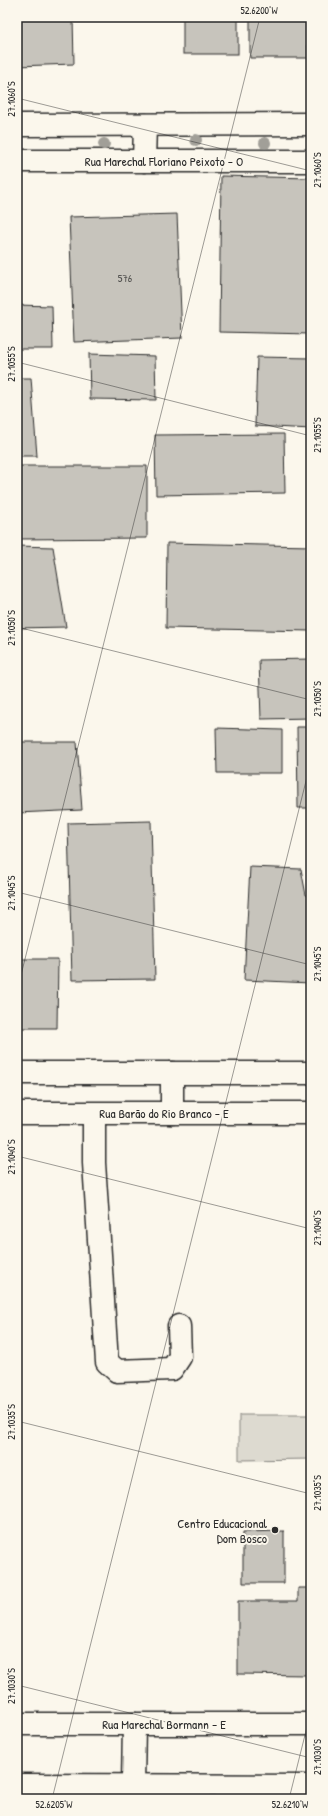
<svg xmlns="http://www.w3.org/2000/svg" width="328" height="1816" viewBox="0 0 328 1816" font-family="'Patrick Hand',sans-serif">
  <style>
    .green { fill: #dddad0; stroke: #84827e }
    .building { fill: #c7c4bc; stroke: #2b2b2b }
    .lines { fill: none; stroke-linecap: round; stroke-linejoin: round }
    .minor-casing { stroke: #2b2b2b; stroke-width: 25 }
    .minor { stroke: #fbf7ec; stroke-width: 22 }
    .tree { fill: #a19f98 }
    .ticks { fill: none; stroke: #2b2b2b; stroke-width: 1; stroke-opacity: 0.45 }
    .poi-dot { fill: #2b2b2b; stroke: #fbf7ec; stroke-width: 1.5 }
    .labels { text-anchor: middle; dominant-baseline: central; stroke-width: 4; stroke-linejoin: round; paint-order: stroke }
    .number-label { font-size: 11px; fill: #52514f }
    .street-label { font-size: 13px; fill: #2b2b2b; stroke: #fbf7ec }
    .poi-label { font-size: 13px; fill: #2b2b2b; stroke: #fbf7ec; text-anchor: end }
    .neatline { fill: none; stroke: #2b2b2b; stroke-width: 1.5 }
    .ticks-label { font-size: 10px; text-anchor: middle; fill: #2b2b2b }
  </style>
  <rect width="100%" height="100%" fill="#fbf7ec"/>
  <filter id="ink" filterUnits="userSpaceOnUse"><feTurbulence type="fractalNoise" baseFrequency=".025" numOctaves="2"/><feDisplacementMap in="SourceGraphic" scale="8" xChannelSelector="R" yChannelSelector="G"/><feConvolveMatrix kernelMatrix="1 2 1 2 8 2 1 2 1" color-interpolation-filters="sRGB"/></filter>
  <g filter="url(#ink)">
    <polygon class="green" points="239,1415 311,1415 311,1459 239,1460"/>
    <g class="building">
      <polygon points="17,17 73,17 74,64 17,66"/>
      <rect x="183" y="17" width="55" height="37"/>
      <polygon points="250,17 307,17 308,58 250,58"/>
      <polygon points="221,176 311,178 311,334 219,332"/>
      <polygon points="177,214 182,338 74,342 69,217"/>
      <polygon points="17,305 52,306 53,349 17,349"/>
      <polygon points="89,354 155,356 156,400 90,399"/>
      <polygon points="257,357 311,358 311,429 255,426"/>
      <polygon points="17,378 31,378 37,456 17,456"/>
      <polygon points="284,434 285,493 156,495 155,435"/>
      <polygon points="17,466 147,466 147,538 17,539"/>
      <polygon points="167,543 311,546 311,631 166,628"/>
      <polygon points="17,546 53,547 66,627 17,628"/>
      <polygon points="311,659 311,718 261,719 259,660"/>
      <polygon points="297,727 311,727 311,808 298,808"/>
      <polygon points="216,728 282,730 282,773 217,773"/>
      <polygon points="17,742 77,742 82,810 17,813"/>
      <polygon points="151,821 155,979 72,980 68,823"/>
      <polygon points="250,867 301,869 306,895 311,896 311,983 244,980"/>
      <polygon points="17,959 58,959 57,1028 17,1028"/>
      <polygon points="284,1531 284,1583 243,1583 243,1532"/>
      <polygon points="298,1588 311,1588 311,1681 307,1681 307,1675 238,1674 238,1601 298,1601"/>
    </g>
    <g class="lines">
      <defs>
        <g id="minor">
          <polyline points="17,125 311,124"/>
          <polyline points="17,161 311,161"/>
          <polyline points="144,161 145,125"/>
          <polyline points="17,1073 311,1073"/>
          <polyline points="172,1073 172,1113"/>
          <polyline points="17,1113 311,1113"/>
          <polyline points="94,1114 94,1163 107,1362 117,1371 172,1369 180,1357 179,1326"/>
          <polyline points="17,1724 311,1724"/>
          <polyline points="17,1785 311,1786"/>
          <polyline points="133,1785 134,1724"/>
        </g>
      </defs>
      <use href="#minor" class="minor-casing"/>
      <use href="#minor" class="minor"/>
    </g>
    <g class="tree">
      <circle cx="196" cy="140" r="6"/>
      <circle cx="265" cy="143" r="6"/>
      <circle cx="104" cy="144" r="6"/>
    </g>
  </g>
  <path class="ticks" d="M17,41L23,17M17,98L311,171M17,362L311,436M17,627L311,700M17,892L311,965M17,991L260,17M17,1156L311,1229M17,1421L311,1494M17,1685L311,1758M52,1799L311,761M289,1799L311,1711"/>
  <circle class="poi-dot" cx="275" cy="1530" r="4"/>
  <g class="labels">
    <g class="number-label">
      <text x="125" y="278">576</text>
    </g>
    <g class="street-label">
      <text x="164" y="161">Rua Marechal Floriano Peixoto - O</text>
      <text x="164" y="1113">Rua Barão do Rio Branco - E</text>
      <text x="164" y="1724">Rua Marechal Bormann - E</text>
    </g>
    <g class="poi-label">
      <text x="267" y="1523">Centro Educacional<tspan x="267" dy="15">Dom Bosco</tspan></text>
    </g>
  </g>
  <rect width="328" height="1816" fill="none" stroke="#fbf7ec" stroke-width="44"/>
  <rect x="22" y="22" width="284" height="1772" class="neatline"/>
  <g class="ticks-label">
    <text x="259" y="14">52.6200°W</text>
    <text transform="translate(11 99) rotate(-90)" y="4">27.1060°S</text>
    <text transform="translate(317 170) rotate(-90)" y="4">27.1060°S</text>
    <text transform="translate(11 364) rotate(-90)" y="4">27.1055°S</text>
    <text transform="translate(317 435) rotate(-90)" y="4">27.1055°S</text>
    <text transform="translate(11 628) rotate(-90)" y="4">27.1050°S</text>
    <text transform="translate(317 699) rotate(-90)" y="4">27.1050°S</text>
    <text transform="translate(11 893) rotate(-90)" y="4">27.1045°S</text>
    <text transform="translate(317 964) rotate(-90)" y="4">27.1045°S</text>
    <text transform="translate(11 1157) rotate(-90)" y="4">27.1040°S</text>
    <text transform="translate(317 1228) rotate(-90)" y="4">27.1040°S</text>
    <text transform="translate(11 1422) rotate(-90)" y="4">27.1035°S</text>
    <text transform="translate(317 1493) rotate(-90)" y="4">27.1035°S</text>
    <text transform="translate(11 1686) rotate(-90)" y="4">27.1030°S</text>
    <text transform="translate(317 1757) rotate(-90)" y="4">27.1030°S</text>
    <text x="54" y="1808">52.6205°W</text>
    <text x="290" y="1808">52.6210°W</text>
  </g>
</svg>
